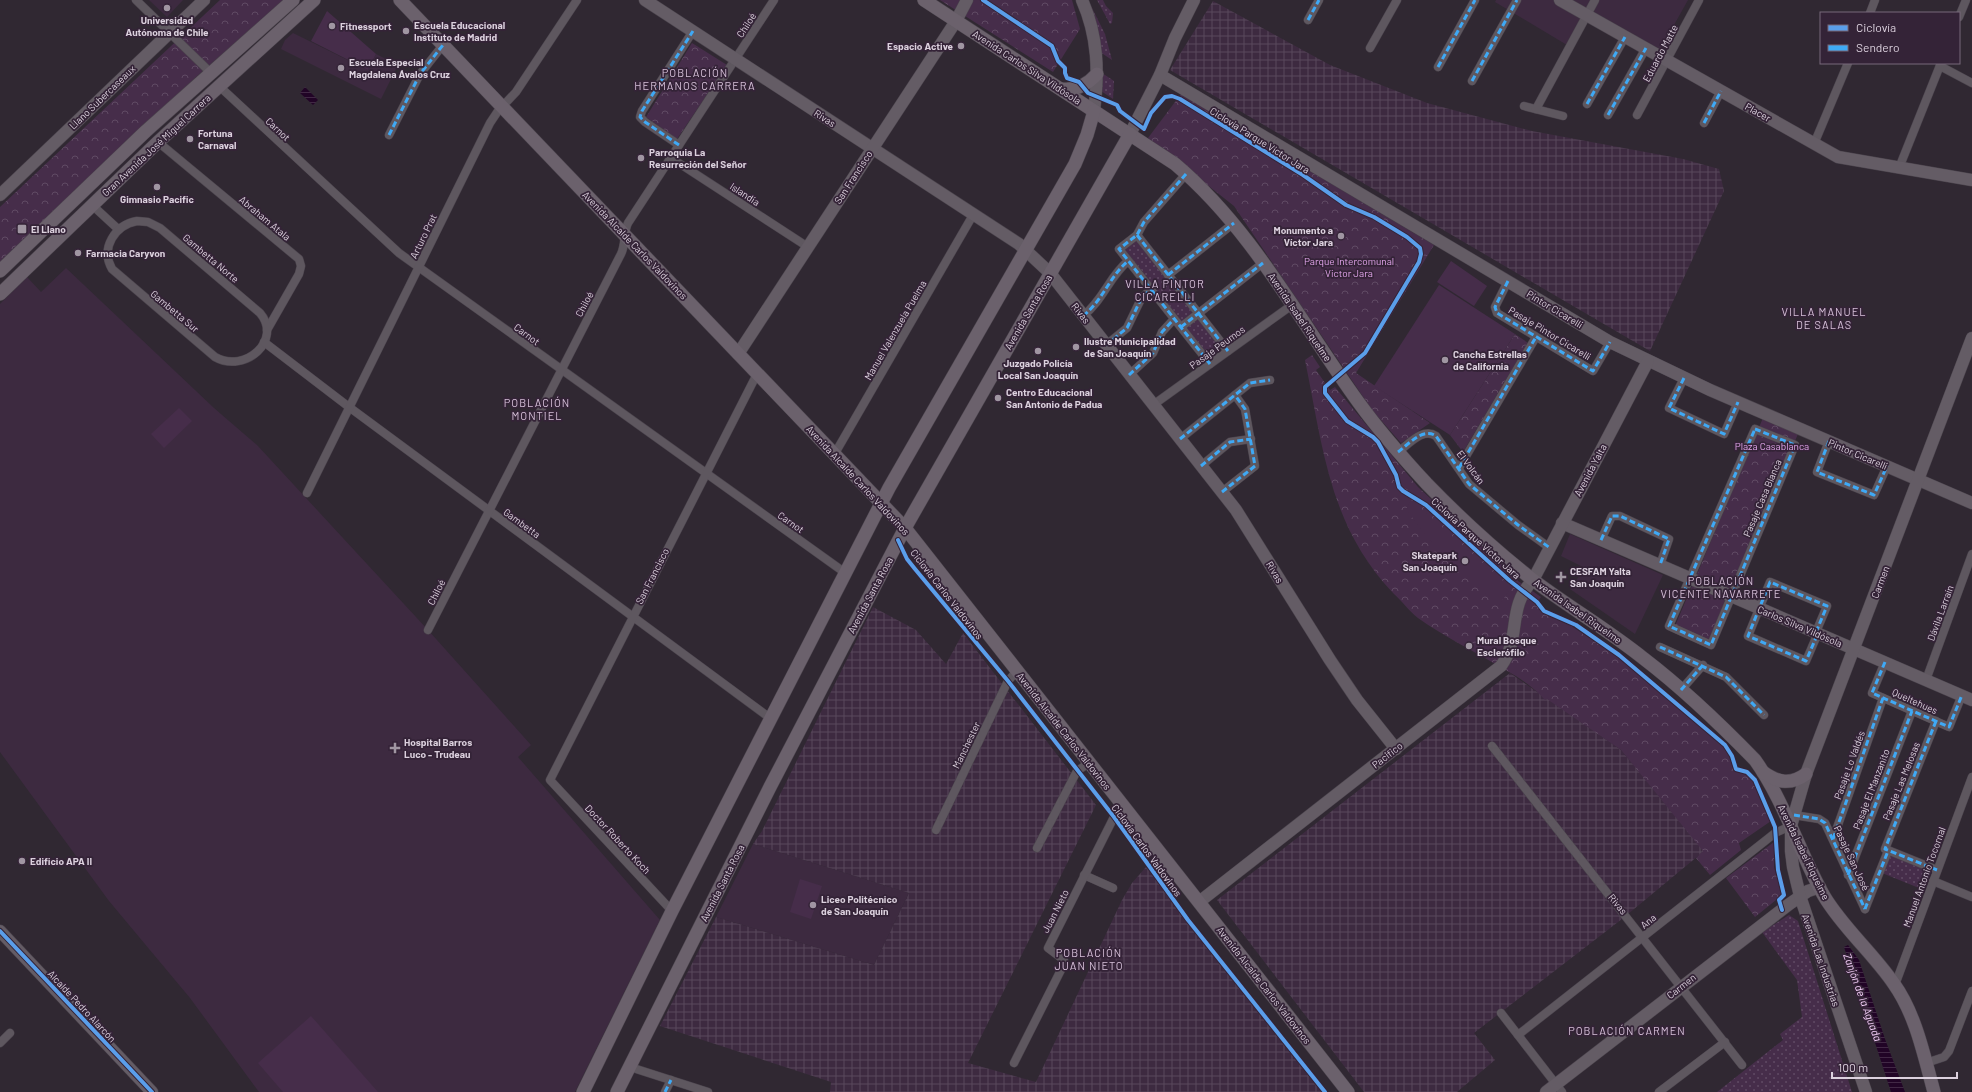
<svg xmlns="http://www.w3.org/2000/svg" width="1972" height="1092" viewBox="0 0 1972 1092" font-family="Barlow,sans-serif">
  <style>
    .built { fill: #3d2a40 }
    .industrial { fill: url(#industrial-grid) }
    .grass { fill: url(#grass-dots) }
    .park { fill: url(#park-crowns) }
    .garden { fill: #462d4a }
    .water { fill: url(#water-rules) }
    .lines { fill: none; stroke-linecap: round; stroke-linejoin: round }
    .street-casing { stroke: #4b444d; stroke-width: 9 }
    .secondary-casing { stroke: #4b444d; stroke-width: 13 }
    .primary-casing { stroke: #4b444d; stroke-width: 14 }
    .street { stroke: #5e575f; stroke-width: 8 }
    .secondary { stroke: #645c65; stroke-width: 12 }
    .primary { stroke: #6b616c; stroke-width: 13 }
    .quiet { stroke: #3fa9f5; stroke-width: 3; stroke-dasharray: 6 3; stroke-linecap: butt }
    .cycleway-casing { stroke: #342337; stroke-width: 6 }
    .cycleway { stroke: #5a9eea; stroke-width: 4 }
    .poi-dot { fill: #a096a2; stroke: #342337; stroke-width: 1.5 }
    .labels { text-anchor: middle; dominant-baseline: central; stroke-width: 3.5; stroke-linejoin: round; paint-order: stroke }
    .poi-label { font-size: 10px; font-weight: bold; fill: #dcd1de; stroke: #342337; text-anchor: start }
    .street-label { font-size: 10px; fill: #dcd1de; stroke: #342337 }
    .park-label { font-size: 10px; fill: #e1a5ea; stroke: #342337 }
    .neighbourhood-label { font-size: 11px; letter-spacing: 1px; fill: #d5bfd8; stroke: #342337 }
    .water-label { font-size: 11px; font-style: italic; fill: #f6d1fb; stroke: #342337 }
  </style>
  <defs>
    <pattern id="industrial-grid" width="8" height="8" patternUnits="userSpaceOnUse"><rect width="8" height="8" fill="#3d2a40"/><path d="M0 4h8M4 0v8" fill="none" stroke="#58485b"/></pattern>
    <pattern id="grass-dots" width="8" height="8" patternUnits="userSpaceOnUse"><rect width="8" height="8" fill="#462d4a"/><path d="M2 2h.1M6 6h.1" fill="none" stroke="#604a64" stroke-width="1.8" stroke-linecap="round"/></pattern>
    <pattern id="park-crowns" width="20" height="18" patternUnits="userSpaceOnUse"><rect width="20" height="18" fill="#462d4a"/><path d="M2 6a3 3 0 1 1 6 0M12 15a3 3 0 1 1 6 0" fill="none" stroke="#604a64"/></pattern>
    <pattern id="water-rules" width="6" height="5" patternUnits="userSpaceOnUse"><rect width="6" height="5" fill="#210426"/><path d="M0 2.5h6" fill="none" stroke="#412845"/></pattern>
  </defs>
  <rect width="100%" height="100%" fill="#302832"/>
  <g class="built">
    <polygon points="149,0 183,0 167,17"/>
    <polygon points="1496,0 1688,0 1660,50 1586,8 1567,45 1495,2"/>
    <polygon points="293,33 368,70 376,54 398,65 381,99 281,49 285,40"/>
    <polygon points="66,268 214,408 257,445 428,630 531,745 518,757 660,920 575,1092 259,1092 190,998 109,901 0,752 0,304 27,277 41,292"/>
    <polygon points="1570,534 1663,575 1635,634 1570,589 1585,568 1561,556"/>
    <polygon points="753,844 909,893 874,965 716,917"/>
  </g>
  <g class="industrial">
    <polygon points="1213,1 1330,65 1427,103 1532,131 1683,159 1719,169 1724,191 1650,351 1170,70"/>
    <polygon points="873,607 916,630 946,664 963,633 1096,805 968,1063 1036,1082 1122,900 1132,883 1146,867 1322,1092 830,1092 831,1082 660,1026 716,917 874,965 909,893 753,844 762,831"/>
    <polygon points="1510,673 1540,694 1545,699 1547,698 1621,750 1704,851 1622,919 1474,1033 1495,1060 1457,1092 1364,1092 1217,900"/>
  </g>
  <g class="grass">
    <polygon points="1088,0 1105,34 1112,60 1100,52"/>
    <polygon points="1097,0 1103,0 1106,6 1113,13 1112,23 1110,24"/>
    <polygon points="1102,73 1114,81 1113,99 1101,91"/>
    <polygon points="1137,237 1222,347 1207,359 1122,249"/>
    <polygon points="1891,851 1928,865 1919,888 1882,873"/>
    <polygon points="1789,915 1798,921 1852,1092 1717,1092 1783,1040 1780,1034 1802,1017 1797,980 1762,932"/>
  </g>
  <g class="park">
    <polygon points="220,0 284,0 196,77 0,262 0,207"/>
    <polygon points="940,0 1072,0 1080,29 1053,72"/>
    <polygon points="692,43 727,65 677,139 646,117"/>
    <polygon points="1181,94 1434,245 1356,373 1430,423 1401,443 1372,410 1234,206 1148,138"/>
    <polygon points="1515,334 1528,343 1463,452 1450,435"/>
    <path d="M1312,355L1320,367L1316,370L1330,390L1335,387L1418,487L1516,577L1518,581L1541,597L1535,605L1553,618L1561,619L1630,665L1725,747C1730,755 1730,763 1736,771L1748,774L1754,780L1771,821L1739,843L1741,850L1710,875L1696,858L1703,851L1621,750L1547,699L1545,700C1534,687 1518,677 1504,669C1477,653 1443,636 1418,618C1409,611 1402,601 1394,594C1329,526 1323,448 1305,360Z"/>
    <polygon points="1763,418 1798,434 1725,600 1711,642 1675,626"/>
    <polygon points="1774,842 1774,867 1782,895 1755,917 1726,878"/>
  </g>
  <g class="garden">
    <polygon points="327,11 376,54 368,70 311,41"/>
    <polygon points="1451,261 1487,286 1474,306 1437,282"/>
    <polygon points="1439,285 1515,334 1450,435 1374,386"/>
    <polygon points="179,408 192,421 164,448 151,434"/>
    <path d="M1410,502L1418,506L1511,588L1499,605C1461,573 1434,549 1406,509Z"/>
    <polygon points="800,879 822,886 811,919 790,912"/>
    <polygon points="311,1016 378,1092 283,1092 258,1063"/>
  </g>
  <g class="water">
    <polygon points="305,87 318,100 313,105 300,93"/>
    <polygon points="1848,945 1859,960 1885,1039 1905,1092 1891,1092 1844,947"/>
  </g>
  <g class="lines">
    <defs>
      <g id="street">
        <polyline points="136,0 210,72"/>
        <polyline points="1870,13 1875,0"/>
        <polyline points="1959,17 1966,0"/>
        <polyline points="1308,20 1319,0"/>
        <polyline points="1370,48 1397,0"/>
        <polyline points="1940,66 1972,83"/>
        <polyline points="1438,67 1475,0"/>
        <polyline points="1472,81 1517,0"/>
        <polyline points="219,86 399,253 844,572"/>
        <polyline points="1587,104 1625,37"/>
        <polyline points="1524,106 1563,116"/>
        <polyline points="1536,109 1595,0"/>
        <polyline points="1608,115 1646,48"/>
        <polyline points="1637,115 1699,0"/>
        <polyline points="1704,123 1721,91"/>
        <polyline points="389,135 420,74 443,45"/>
        <polyline points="158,142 299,259 301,266 299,274 267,330"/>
        <polyline points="1814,144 1848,63"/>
        <polyline points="679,145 645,122 640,117 642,111 693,31"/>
        <polyline points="671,158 808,247"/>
        <polyline points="1899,168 1941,63"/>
        <polyline points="1186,174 1144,222 1137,235 1119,249 1210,364"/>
        <polyline points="92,205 118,229"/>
        <path d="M137,221L148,222L160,228L260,313C283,340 245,374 215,357L112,269C100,248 115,225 137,221Z"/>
        <polyline points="1137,235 1228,351"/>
        <polyline points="1168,275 1234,223"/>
        <polyline points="1508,281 1495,307 1497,313 1593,371 1610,342"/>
        <path d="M1083,316C1104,299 1109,277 1128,261"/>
        <polyline points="1181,327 1263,263"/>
        <polyline points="264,342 349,407 770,718"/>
        <polyline points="1106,345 1127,328 1141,299 1151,289"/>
        <polyline points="1129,375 1153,353 1162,332 1174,319"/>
        <polyline points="1684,378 1669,408 1724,434 1738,402"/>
        <polyline points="1153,405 1292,305"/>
        <polygon points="1755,429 1795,445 1711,645 1669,626"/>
        <polyline points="1180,439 1250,383 1270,380"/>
        <polyline points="1829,441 1817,472 1874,495 1887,466"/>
        <path d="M1398,452C1409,444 1423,427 1436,436L1469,484L1518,525L1550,548"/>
        <polyline points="834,455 973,215"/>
        <polyline points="1201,466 1230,442 1251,439"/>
        <polyline points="1459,468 1536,337"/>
        <polyline points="1222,492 1255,466 1245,409 1235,395"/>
        <polyline points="307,493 490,123 498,111 516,92 577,0"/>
        <polyline points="1601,540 1612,516 1620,516 1669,539 1660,565"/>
        <path d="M428,630L621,254C626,244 623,233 628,223L774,0"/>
        <polyline points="1816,632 1827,606 1770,582 1748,636 1806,661 1818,633"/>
        <polyline points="1660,647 1726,677 1764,715"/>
        <polyline points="1885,662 1872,693 1949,727 1962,695"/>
        <polyline points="1926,680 1972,554"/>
        <polyline points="1681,690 1703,665"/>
        <polyline points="1936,721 1885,849 1937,870"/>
        <polyline points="1492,746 1742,1065"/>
        <polyline points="1794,815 1819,819 1825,823 1865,909"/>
        <polyline points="936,830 1008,681 1017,671"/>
        <polyline points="1833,839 1883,698"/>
        <polyline points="1037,848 1077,771 1089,763"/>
        <polyline points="1084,875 1113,888"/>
        <polyline points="1848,875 1912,711"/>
        <polyline points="1933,881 1972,897"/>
        <polyline points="1865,909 1888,851"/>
        <polyline points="672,911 550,780 757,374"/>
        <polyline points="1895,985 1972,777"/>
        <polyline points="1501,1013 1562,1092"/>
        <polyline points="1518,1035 1765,841 1775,833 1791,826"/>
        <polyline points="0,1043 10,1033"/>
        <polyline points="1014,1063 1064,964 1064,960 1048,948 1110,825 1114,817 1125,809"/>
        <polyline points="1926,1063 1944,1057 1949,1051 1972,991"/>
        <polyline points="630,1067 708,1092"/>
        <polyline points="665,1092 671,1080"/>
        <polyline points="1659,1092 1725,1042"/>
      </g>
      <g id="secondary">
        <polyline points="645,0 1019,244 1050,273 1236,510 1330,660 1357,700 1396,749"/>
        <path d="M1082,0C1098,36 1099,72 1094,111"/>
        <polyline points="1560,0 1838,157 1972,180"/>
        <polyline points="1160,75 1610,342 1710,390 1972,503"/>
        <polyline points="1130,134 1160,75 1175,38 1194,0"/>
        <polyline points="0,195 204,0"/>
        <polyline points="738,354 956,21 967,0"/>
        <polyline points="1562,523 1972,700"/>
        <path d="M1199,902L1501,666C1522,637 1506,608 1533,580L1648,361"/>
        <polyline points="0,931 152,1092"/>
        <polyline points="1546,1092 1788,905 1808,891 1820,887"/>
        <polyline points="1866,1092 1800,896 1793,867 1791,851 1791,826 1806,774 1972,338"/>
      </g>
      <g id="primary">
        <polyline points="400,0 905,528 1348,1092"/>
        <path d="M924,0L1175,164C1253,230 1300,322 1359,403C1380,432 1403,458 1427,484C1460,518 1496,551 1533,580C1569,607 1608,630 1643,658C1681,687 1721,725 1755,760C1785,802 1799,852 1824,896C1843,928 1873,953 1894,984C1916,1015 1924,1056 1934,1092"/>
        <path d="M1061,89C1076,91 1087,85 1097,74"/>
        <polyline points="0,271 146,131 293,0"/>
        <polyline points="0,294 158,142 314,0"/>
        <path d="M1763,772C1778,783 1791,785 1806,774"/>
        <polyline points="583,1092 672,911 889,488 1075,164 1087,135 1094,111"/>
        <polyline points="617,1092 770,787 905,528 1130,134"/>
      </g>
    </defs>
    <use href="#street" class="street-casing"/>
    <use href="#secondary" class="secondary-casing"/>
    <use href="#primary" class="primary-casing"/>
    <use href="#street" class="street"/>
    <use href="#secondary" class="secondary"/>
    <use href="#primary" class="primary"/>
    <g class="quiet">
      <polyline points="1308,20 1319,0"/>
      <polyline points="1438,67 1475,0"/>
      <polyline points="1472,81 1517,0"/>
      <polyline points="1587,104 1625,37"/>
      <polyline points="1608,115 1646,48"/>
      <polyline points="1704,123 1721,91"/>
      <polyline points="389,135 420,74 443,45"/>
      <polyline points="679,145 645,122 640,117 642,111 693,31"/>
      <polyline points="1186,174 1144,222 1137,235 1119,249 1210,364"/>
      <polyline points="1137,235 1228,351"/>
      <polyline points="1168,275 1234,223"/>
      <polyline points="1508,281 1495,307 1497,313 1593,371 1610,342"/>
      <path d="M1083,316C1104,299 1109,277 1128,261"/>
      <polyline points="1181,327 1263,263"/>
      <polyline points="1106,345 1127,328 1141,299 1151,289"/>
      <polyline points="1129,375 1153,353 1162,332 1174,319"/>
      <polyline points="1684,378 1669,408 1724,434 1738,402"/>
      <polygon points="1755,429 1795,445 1711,645 1669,626"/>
      <polyline points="1180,439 1250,383 1270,380"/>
      <polyline points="1829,441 1817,472 1874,495 1887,466"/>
      <path d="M1398,452C1409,444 1423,427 1436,436L1469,484L1518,525L1550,548"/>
      <polyline points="1201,466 1230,442 1251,439"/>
      <polyline points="1459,468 1536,337"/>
      <polyline points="1222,492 1255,466 1245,409 1235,395"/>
      <polyline points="1601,540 1612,516 1620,516 1669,539 1660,565"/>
      <polyline points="1816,632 1827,606 1770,582 1748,636 1806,661 1818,633"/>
      <polyline points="1660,647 1726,677 1764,715"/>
      <polyline points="1885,662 1872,693 1949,727 1962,695"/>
      <polyline points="1681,690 1703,665"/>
      <polyline points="1936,721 1885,849 1937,870"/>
      <polyline points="1794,815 1819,819 1825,823 1865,909"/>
      <polyline points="1833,839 1883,698"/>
      <polyline points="1848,875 1912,711"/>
      <polyline points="1865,909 1888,851"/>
      <polyline points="665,1092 671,1080"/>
    </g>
    <defs>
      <g id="cycleway">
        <polyline points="983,0 1052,46 1058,61 1065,68 1065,73 1067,78 1079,82 1088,93 1117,105 1120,111 1144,129 1151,113 1165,97 1172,96 1180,99 1303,175 1346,205 1374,217 1407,237 1420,248 1421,254 1419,262 1365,353 1325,387 1325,393 1347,421 1373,437 1378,442 1396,475 1399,487 1403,491 1426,505 1510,581 1537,602 1544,611 1576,625 1619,655 1725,745 1732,756 1736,769 1747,772 1755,780 1775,827 1778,870 1784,895 1779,900 1782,910"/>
        <polyline points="898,540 907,559 915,569 1008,681 1114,817 1188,920 1325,1092"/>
        <polyline points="0,931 152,1092"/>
      </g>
    </defs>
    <use href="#cycleway" class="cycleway-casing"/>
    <use href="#cycleway" class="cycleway"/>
  </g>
  <g class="poi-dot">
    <circle cx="167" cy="8" r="4"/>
    <circle cx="332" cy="26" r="4"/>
    <circle cx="406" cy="31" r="4"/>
    <circle cx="961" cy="46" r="4"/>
    <circle cx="341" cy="68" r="4"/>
    <circle cx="190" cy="139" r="4"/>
    <circle cx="641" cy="158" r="4"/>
    <circle cx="157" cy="187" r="4"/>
    <rect x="17" y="224" width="10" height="10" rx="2"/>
    <circle cx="1341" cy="236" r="4"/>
    <circle cx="78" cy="253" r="4"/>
    <circle cx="1076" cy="347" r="4"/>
    <circle cx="1038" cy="351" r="4"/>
    <circle cx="1445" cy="360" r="4"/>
    <circle cx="998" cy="398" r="4"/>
    <circle cx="1465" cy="561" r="4"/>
    <path d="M1559 571h4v4h4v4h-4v4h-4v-4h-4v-4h4z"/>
    <circle cx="1469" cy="646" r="4"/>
    <path d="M393 742h4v4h4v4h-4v4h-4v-4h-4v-4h4z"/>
    <circle cx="22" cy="861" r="4"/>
    <circle cx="813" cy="905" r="4"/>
  </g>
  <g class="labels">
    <g class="poi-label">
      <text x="167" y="20" text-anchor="middle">Universidad<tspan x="167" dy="12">Autónoma de Chile</tspan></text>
      <text x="414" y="25">Escuela Educacional<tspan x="414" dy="12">Instituto de Madrid</tspan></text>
      <text x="340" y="26">Fitnessport</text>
      <text x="953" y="46" text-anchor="end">Espacio Active</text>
      <text x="349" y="62">Escuela Especial<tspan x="349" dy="12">Magdalena Ávalos Cruz</tspan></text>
      <text x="198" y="133">Fortuna<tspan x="198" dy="12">Carnaval</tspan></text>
      <text x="649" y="152">Parroquia La<tspan x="649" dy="12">Resurreción del Señor</tspan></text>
      <text x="157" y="199" text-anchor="middle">Gimnasio Pacific</text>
      <text x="31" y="229">El Llano</text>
      <text x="1333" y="230" text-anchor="end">Monumento a<tspan x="1333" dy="12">Víctor Jara</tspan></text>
      <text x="86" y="253">Farmacia Caryvon</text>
      <text x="1084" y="341">Ilustre Municipalidad<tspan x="1084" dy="12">de San Joaquín</tspan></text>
      <text x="1453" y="354">Cancha Estrellas<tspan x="1453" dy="12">de California</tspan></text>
      <text x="1038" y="363" text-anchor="middle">Juzgado Policía<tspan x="1038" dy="12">Local San Joaquín</tspan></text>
      <text x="1006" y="392">Centro Educacional<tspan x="1006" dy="12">San Antonio de Padua</tspan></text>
      <text x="1457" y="555" text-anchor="end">Skatepark<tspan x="1457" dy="12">San Joaquín</tspan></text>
      <text x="1570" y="571">CESFAM Yalta<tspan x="1570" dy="12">San Joaquín</tspan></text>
      <text x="1477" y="640">Mural Bosque<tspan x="1477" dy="12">Esclerófilo</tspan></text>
      <text x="404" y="742">Hospital Barros<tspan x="404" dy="12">Luco - Trudeau</tspan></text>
      <text x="30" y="861">Edificio APA II</text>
      <text x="821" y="899">Liceo Politécnico<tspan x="821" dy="12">de San Joaquín</tspan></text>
    </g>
    <g class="street-label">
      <text transform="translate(746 25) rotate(-57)">Chiloé</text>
      <text transform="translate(1660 53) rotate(-62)">Eduardo Matte</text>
      <text transform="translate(1027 67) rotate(33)">Avenida Carlos Silva Vildósola</text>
      <text transform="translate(102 97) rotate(-44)">Llano Subercaseaux</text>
      <text transform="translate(1758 112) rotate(29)">Placer</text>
      <text transform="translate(825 118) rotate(33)">Rivas</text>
      <text transform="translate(278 129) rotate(43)">Carnot</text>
      <text transform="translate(1260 140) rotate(32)">Ciclovía Parque Víctor Jara</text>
      <text transform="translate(156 145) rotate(-43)">Gran Avenida José Miguel Carrera</text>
      <text transform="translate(853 177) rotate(-57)">San Francisco</text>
      <text transform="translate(745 194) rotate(33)">Islandia</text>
      <text transform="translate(265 218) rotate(40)">Abraham Atala</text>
      <text transform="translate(423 236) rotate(-64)">Arturo Prat</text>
      <text transform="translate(635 245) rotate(46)">Avenida Alcalde Carlos Valdovinos</text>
      <text transform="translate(211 258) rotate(40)">Gambetta Norte</text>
      <text transform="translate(584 304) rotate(-62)">Chiloé</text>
      <text transform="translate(1555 309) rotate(31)">Pintor Cicarelli</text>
      <text transform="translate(175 311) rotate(40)">Gambetta Sur</text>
      <text transform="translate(1028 312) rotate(-60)">Avenida Santa Rosa</text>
      <text transform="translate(1081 313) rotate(52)">Rivas</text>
      <text transform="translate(1300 317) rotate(56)">Avenida Isabel Riquelme</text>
      <text transform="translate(895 330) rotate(-60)">Manuel Valenzuela Puelma</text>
      <text transform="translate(1550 333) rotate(31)">Pasaje Pintor Cicarelli</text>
      <text transform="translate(527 334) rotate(36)">Carnot</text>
      <text transform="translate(1217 347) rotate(-36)">Pasaje Peumos</text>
      <text transform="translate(1858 454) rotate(23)">Pintor Cicarelli</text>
      <text transform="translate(1471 467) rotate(53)">El Volcán</text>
      <text transform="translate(1590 470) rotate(-62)">Avenida Yalta</text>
      <text transform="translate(858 480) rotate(47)">Avenida Alcalde Carlos Valdovinos</text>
      <text transform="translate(1762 498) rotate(-67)">Pasaje Casa Blanca</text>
      <text transform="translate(791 522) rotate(35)">Carnot</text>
      <text transform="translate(522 523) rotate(36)">Gambetta</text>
      <text transform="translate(1476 538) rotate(42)">Ciclovía Parque Víctor Jara</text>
      <text transform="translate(1275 572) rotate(59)">Rivas</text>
      <text transform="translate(652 576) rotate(-63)">San Francisco</text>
      <text transform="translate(1880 582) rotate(-69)">Carmen</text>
      <text transform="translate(436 592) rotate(-63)">Chiloé</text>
      <text transform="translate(947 594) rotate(52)">Ciclovía Carlos Valdovinos</text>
      <text transform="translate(870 595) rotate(-62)">Avenida Santa Rosa</text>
      <text transform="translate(1578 611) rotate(35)">Avenida Isabel Riquelme</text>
      <text transform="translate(1940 613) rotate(-70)">Dávila Larraín</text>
      <text transform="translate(1800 626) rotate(23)">Carlos Silva Vildósola</text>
      <text transform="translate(1915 701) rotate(24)">Queltehues</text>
      <text transform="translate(1064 731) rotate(52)">Avenida Alcalde Carlos Valdovinos</text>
      <text transform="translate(966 745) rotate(-64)">Manchester</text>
      <text transform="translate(1387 755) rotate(-38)">Pacifico</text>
      <text transform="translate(1849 765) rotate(-70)">Pasaje Lo Valdés</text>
      <text transform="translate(1901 781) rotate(-68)">Pasaje Las Melosas</text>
      <text transform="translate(1871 789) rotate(-69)">Pasaje El Manzanito</text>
      <text transform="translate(618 839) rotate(47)">Doctor Roberto Koch</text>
      <text transform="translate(1147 850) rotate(54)">Ciclovía Carlos Valdovinos</text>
      <text transform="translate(1804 852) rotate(64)">Avenida Isabel Riquelme</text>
      <text transform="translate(1852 858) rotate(65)">Pasaje San José</text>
      <text transform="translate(1924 877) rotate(-70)">Manuel Antonio Tocornal</text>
      <text transform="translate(722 883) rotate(-63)">Avenida Santa Rosa</text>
      <text transform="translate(1618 904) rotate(51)">Rivas</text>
      <text transform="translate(1055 911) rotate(-63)">Juan Nieto</text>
      <text transform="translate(1648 921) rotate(-39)">Ana</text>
      <text transform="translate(1821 960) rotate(71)">Avenida Las Industrias</text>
      <text transform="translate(1264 985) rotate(52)">Avenida Alcalde Carlos Valdovinos</text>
      <text transform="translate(1681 986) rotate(-38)">Carmen</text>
      <text transform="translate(82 1006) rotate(47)">Alcalde Pedro Alarcón</text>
    </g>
    <g class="park-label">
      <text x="1349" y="261">Parque Intercomunal<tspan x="1349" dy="12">Victor Jara</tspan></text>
      <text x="1772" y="446">Plaza Casablanca</text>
    </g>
    <g class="neighbourhood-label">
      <text x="695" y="72">POBLACIÓN<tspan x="695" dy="13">HERMANOS CARRERA</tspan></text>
      <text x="1165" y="283">VILLA PINTOR<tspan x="1165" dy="13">CICARELLI</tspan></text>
      <text x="1824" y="311">VILLA MANUEL<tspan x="1824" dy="13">DE SALAS</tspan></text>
      <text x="537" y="402">POBLACIÓN<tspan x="537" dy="13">MONTIEL</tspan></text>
      <text x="1721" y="580">POBLACIÓN<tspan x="1721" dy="13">VICENTE NAVARRETE</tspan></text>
      <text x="1089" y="952">POBLACIÓN<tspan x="1089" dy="13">JUAN NIETO</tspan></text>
      <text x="1627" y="1030">POBLACIÓN CARMEN</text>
    </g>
    <g class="water-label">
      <text transform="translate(1863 997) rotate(70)">Zanjón de la Aguada</text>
    </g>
  </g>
  <rect x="1820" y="12" width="140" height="52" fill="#342337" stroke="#77697a"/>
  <rect x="1828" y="25" width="20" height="6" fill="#5a9eea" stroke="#77697a"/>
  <text x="1856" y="32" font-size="12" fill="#dcd1de">Ciclovía</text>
  <rect x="1828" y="45" width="20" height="6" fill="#3fa9f5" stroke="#77697a"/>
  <text x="1856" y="52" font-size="12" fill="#dcd1de">Sendero</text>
  <path d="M1832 1072v6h125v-6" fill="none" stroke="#dcd1de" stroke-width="2"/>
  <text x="1838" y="1072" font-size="12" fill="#dcd1de" stroke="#342337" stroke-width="3" paint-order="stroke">100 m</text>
</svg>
